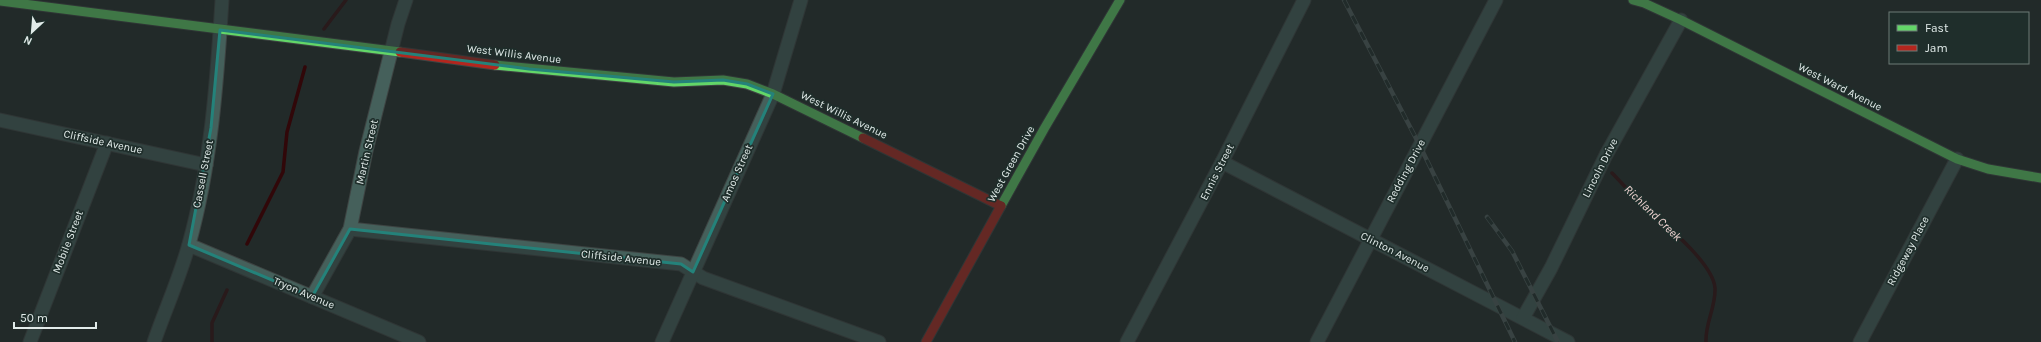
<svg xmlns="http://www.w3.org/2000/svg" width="2041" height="342" viewBox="0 0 2041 342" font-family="Karla,sans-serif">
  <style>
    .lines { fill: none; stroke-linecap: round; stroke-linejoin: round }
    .stream { stroke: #310709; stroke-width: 3.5 }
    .street-casing { stroke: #3e4443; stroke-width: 15 }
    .fast-casing { stroke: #3e4443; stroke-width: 11 }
    .jam-casing { stroke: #3e4443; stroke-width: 11 }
    .street { stroke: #45605b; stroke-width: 13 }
    .fast { stroke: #63d668; stroke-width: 9 }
    .jam { stroke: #b3261e; stroke-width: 9 }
    .rail-casing { stroke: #53615f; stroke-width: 4.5 }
    .rail { stroke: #1f2e2b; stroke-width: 3; stroke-dasharray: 9; stroke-linecap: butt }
    .marked { fill: none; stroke: #24827a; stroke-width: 3; stroke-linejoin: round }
    .labels { text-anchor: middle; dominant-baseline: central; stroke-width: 3.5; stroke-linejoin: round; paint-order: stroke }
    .street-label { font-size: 11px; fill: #e2ecea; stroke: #1f2e2b }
    .water-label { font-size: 12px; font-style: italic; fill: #f1d5d3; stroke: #1f2e2b }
  </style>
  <rect width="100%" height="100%" fill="#222a29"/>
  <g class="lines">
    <g class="stream">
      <polyline points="324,29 346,0"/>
      <path d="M1612,173C1622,183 1631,194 1642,204C1660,220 1713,262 1715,288C1716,307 1705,323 1706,342"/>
      <polyline points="247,244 283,172 287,132 305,67"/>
      <polyline points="212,342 212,323 227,290"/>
    </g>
    <defs>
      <g id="street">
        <polyline points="0,120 206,165"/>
        <polyline points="1222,162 1568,342"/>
        <polyline points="350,229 681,264 703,278 879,342"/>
        <polyline points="189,245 419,342"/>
        <polyline points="312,297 350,229 366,151 398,24 406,0"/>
        <polyline points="1523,318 1551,268 1606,155 1681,20"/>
        <polyline points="30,342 107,143"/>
        <path d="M154,342C165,310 180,277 189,244C211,165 217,82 222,0"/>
        <polyline points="662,342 773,94 801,0"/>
        <polyline points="1127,342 1222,162 1304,0"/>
        <polyline points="1317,342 1496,0"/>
        <polyline points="1860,342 1957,159"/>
      </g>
      <g id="fast">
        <polyline points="1633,0 1644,3 1681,20 1957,159 1988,169 2041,178"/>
        <polyline points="0,1 400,52"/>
        <polyline points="495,65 674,82 723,80 747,84 773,94 863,138"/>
        <polyline points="1001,206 1044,129 1120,0"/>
      </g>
      <g id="jam">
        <polyline points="400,52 495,65"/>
        <polyline points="863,138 1001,206"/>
        <polyline points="926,342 1001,206"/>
      </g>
    </defs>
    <use href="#street" class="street-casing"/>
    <use href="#fast" class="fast-casing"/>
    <use href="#jam" class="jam-casing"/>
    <use href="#street" class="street"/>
    <use href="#fast" class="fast"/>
    <use href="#jam" class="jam"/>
    <defs>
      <g id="rail">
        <polyline points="1344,0 1420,146 1515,342"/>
        <polyline points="1487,217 1512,251 1558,342"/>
      </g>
    </defs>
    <use href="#rail" class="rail-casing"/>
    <use href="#rail" class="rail"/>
  </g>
  <path d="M0 0H2041V342H0ZM220,30L529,69L674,82L723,80L747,84L773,94L693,272L681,264L350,229L312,297L189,245L211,128Z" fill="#222a29" fill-opacity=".55" fill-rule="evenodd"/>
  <path class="marked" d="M220,30L529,69L674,82L723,80L747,84L773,94L693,272L681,264L350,229L312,297L189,245L211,128Z"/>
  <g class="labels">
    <g class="street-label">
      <text transform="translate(514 54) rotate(7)">West Willis Avenue</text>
      <text transform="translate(1840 87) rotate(27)">West Ward Avenue</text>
      <text transform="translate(844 115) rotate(26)">West Willis Avenue</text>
      <text transform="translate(103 142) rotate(12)">Cliffside Avenue</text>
      <text transform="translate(367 152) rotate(-77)">Martin Street</text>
      <text transform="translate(1011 164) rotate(-61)">West Green Drive</text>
      <text transform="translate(1600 168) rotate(-63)">Lincoln Drive</text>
      <text transform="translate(1406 171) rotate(-62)">Redding Drive</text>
      <text transform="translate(1217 172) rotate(-63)">Ennis Street</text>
      <text transform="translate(737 173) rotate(-66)">Amos Street</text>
      <text transform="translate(203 174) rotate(-79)">Cassell Street</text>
      <text transform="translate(68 242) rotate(-69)">Mobile Street</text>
      <text transform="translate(1908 251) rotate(-62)">Ridgeway Place</text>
      <text transform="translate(1395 252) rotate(27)">Clinton Avenue</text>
      <text transform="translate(621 258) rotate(6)">Cliffside Avenue</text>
      <text transform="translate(304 293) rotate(23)">Tryon Avenue</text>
    </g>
    <g class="water-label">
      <text transform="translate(1653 213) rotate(44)">Richland Creek</text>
    </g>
  </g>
  <rect x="1889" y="12" width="140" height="52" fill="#1f2e2b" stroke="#6d7a77"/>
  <rect x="1897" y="25" width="20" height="6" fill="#63d668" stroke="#6d7a77"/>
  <text x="1925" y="32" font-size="12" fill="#e2ecea">Fast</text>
  <rect x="1897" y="45" width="20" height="6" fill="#b3261e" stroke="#6d7a77"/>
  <text x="1925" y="52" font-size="12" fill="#e2ecea">Jam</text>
  <g transform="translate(32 32) rotate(206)" stroke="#1f2e2b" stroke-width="3" paint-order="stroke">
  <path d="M0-3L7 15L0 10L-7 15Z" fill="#e2ecea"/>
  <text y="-6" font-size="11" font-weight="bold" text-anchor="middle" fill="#e2ecea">N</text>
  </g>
  <path d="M14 322v6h82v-6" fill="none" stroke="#e2ecea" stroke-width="2"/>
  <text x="20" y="322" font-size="12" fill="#e2ecea" stroke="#1f2e2b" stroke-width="3" paint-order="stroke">50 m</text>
</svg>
